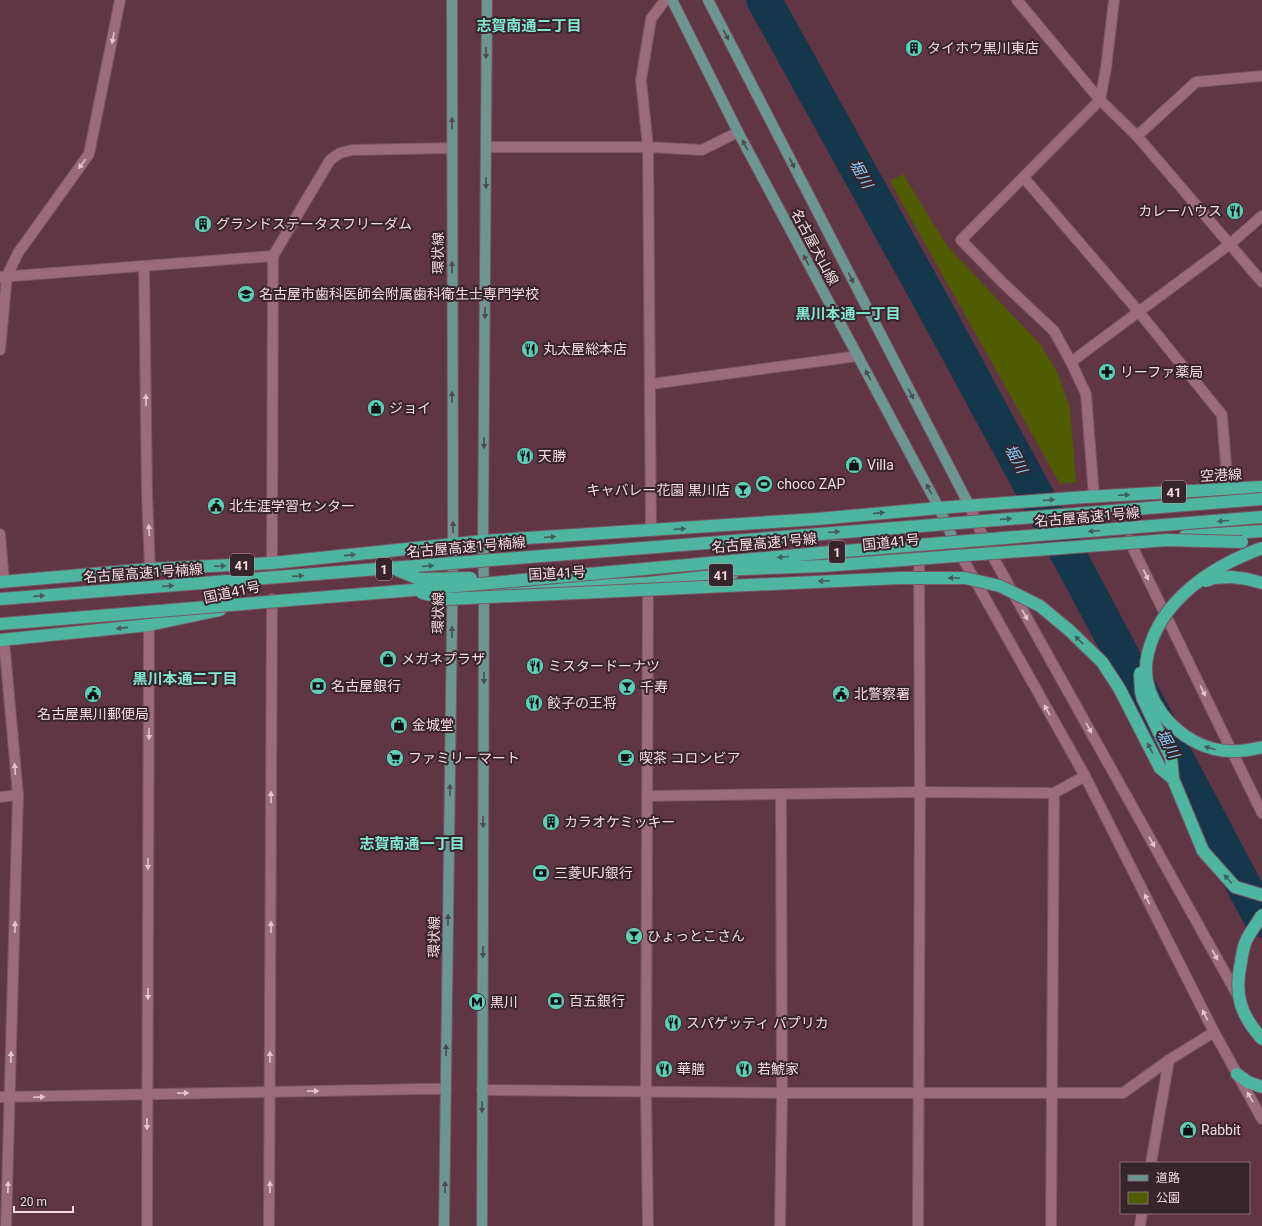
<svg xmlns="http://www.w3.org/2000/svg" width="1262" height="1226" viewBox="0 0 1262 1226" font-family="Roboto,'Noto Sans JP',sans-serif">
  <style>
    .green { fill: #505c00 }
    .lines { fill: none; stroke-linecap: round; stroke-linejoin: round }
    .river { stroke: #15374b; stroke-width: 35 }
    .minor-casing { stroke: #785562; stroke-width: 12 }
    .major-casing { stroke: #785562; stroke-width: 12 }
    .highway-casing { stroke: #785562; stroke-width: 14 }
    .minor { stroke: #9b6b7b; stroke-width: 10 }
    .major { stroke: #6c9791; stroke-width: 10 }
    .highway { stroke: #4db5a0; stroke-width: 12 }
    .highway-bridge-casing { stroke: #785562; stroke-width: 14; stroke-linecap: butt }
    .highway-bridge { stroke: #4db5a0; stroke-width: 12 }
    .oneway { fill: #4a4c4f }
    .oneway2 { fill: #e3c4cd }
    .oneway3 { fill: #405e5a }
    .labels { text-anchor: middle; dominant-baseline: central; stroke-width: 4; stroke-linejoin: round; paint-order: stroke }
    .shield { fill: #38242b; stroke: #bca3ab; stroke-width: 1 }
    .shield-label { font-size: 13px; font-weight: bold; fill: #f5dae2 }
    .poi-label { font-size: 14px; fill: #f5dae2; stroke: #38242b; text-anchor: start }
    .street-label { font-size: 14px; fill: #f5dae2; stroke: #38242b }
    .neighbourhood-label { font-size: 15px; font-weight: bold; fill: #82e6d0; stroke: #38242b }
    .water-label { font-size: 15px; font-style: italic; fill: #88d0fe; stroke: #38242b }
  </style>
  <rect width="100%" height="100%" fill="#603544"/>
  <polygon class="green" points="903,174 947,246 1041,345 1058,374 1070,408 1076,482 1060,484 890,181"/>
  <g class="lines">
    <polyline class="river" points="764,0 933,305 1088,591 1262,920"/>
    <defs>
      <g id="minor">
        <polyline points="1017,0 1100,100 1137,136 1262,282"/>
        <polyline points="1137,136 1196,82 1262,76"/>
        <polyline points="486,147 648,147 702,150 738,132"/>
        <polyline points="1024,178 1139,312 1222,415 1228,490"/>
        <polyline points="144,266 147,494 150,569"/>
        <polyline points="0,277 273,256"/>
        <polyline points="0,350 7,276 18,253 89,154 120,0"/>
        <polyline points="1071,362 1230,244 1262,216"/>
        <polyline points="651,384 858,356"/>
        <polyline points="1094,496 1086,394 1071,362 1054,331 1002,282 961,240 1100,100 1106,68 1114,0"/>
        <polyline points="969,505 988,548 1238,996"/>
        <polyline points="651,531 648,147 641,80 651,19 665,0"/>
        <polyline points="0,534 4,582"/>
        <polyline points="1129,540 1262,813"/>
        <polyline points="958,550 1085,776 1214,1032 1262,1119"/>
        <polyline points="272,563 273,256 330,160 340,153 352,150 452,148"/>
        <polyline points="4,640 18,795 6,1226"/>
        <polyline points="647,796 920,792 1054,793 1085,776"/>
        <polyline points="0,797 18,795"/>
        <polyline points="482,1090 782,1093 1123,1093 1169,1060 1214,1032"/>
        <polyline points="0,1097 422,1089 446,1089"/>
        <polyline points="1151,1163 1169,1060"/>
        <polyline points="147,1226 149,625"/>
        <polyline points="269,1226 272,599"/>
        <polyline points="648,1226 646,1092 648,583"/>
        <polyline points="780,1226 782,1093 781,794"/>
        <polyline points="918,1226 920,792 919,554"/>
        <polyline points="1051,1226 1054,793"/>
        <polyline points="1140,1226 1142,1213"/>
      </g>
      <g id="major">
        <polyline points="672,0 738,132 939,508 958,550"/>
        <polyline points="708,0 969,505"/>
        <polyline points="444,1226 453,544 452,0"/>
        <polyline points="482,1226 484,591 483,541 487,0"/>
      </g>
      <g id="highway">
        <polyline points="1185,536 1262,531"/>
        <polyline points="1231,577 1247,579 1262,583"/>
        <polyline points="0,582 150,569 272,563 483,541 817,519 939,508 1085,497 1262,487"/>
        <polyline points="483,591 648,583 732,574"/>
        <polyline points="0,640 149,625 220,610"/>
        <polyline points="1173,779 1203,851 1235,887 1262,895"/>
        <polyline points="1237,1074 1248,1082 1262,1087"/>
      </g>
    </defs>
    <use href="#minor" class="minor-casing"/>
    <use href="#major" class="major-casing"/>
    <use href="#highway" class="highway-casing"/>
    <use href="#minor" class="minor"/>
    <use href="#major" class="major"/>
    <use href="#highway" class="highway"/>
    <defs>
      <g id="highway-bridge">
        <path d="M1262,548C1213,566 1161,599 1148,653C1137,696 1174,739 1214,749C1229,753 1247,751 1262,747"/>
        <polyline points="397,570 419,579 471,578"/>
        <polyline points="717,570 823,566 1167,540 1242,542"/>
        <polyline points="1206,581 1214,578 1231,577"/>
        <polyline points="422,593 447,599 900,578 965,578 1000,586 1040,606 1069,630 1102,662 1119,688 1160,768 1173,779"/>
        <path d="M0,599C421,566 841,532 1262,499"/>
        <polyline points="0,624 413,590 820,553 1262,517"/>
        <polyline points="1140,673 1141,691 1143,699 1171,758 1173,779"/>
        <path d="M1262,915C1257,924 1250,932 1246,941C1243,947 1242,956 1241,962C1234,995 1240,1014 1262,1039"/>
      </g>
    </defs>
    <use href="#highway-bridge" class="highway-bridge-casing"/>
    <use href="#highway-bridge" class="highway-bridge"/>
  </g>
  <defs><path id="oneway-solid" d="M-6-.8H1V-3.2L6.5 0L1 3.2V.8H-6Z"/></defs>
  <g class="oneway">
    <use href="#oneway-solid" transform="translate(726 35) rotate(63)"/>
    <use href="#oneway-solid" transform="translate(486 53) rotate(90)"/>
    <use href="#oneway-solid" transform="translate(452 123) rotate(-90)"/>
    <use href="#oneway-solid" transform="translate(745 145) rotate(-118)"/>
    <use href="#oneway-solid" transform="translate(792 163) rotate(63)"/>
    <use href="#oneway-solid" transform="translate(486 183) rotate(90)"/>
    <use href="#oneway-solid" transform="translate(806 260) rotate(-118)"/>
    <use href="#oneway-solid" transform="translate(452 267) rotate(-90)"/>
    <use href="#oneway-solid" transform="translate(851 278) rotate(63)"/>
    <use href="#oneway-solid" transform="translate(485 313) rotate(90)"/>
    <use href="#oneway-solid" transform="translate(868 375) rotate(-118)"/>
    <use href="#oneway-solid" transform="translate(911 394) rotate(63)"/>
    <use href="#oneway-solid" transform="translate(452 397) rotate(-90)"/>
    <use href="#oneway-solid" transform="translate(484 443) rotate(90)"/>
    <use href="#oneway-solid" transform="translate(929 489) rotate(-118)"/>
    <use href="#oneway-solid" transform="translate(453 527) rotate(-90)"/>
    <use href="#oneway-solid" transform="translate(452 632) rotate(-89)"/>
    <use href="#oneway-solid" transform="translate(484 678) rotate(90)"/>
    <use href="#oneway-solid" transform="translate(450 790) rotate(-89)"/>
    <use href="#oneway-solid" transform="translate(483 822) rotate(90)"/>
    <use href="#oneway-solid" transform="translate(448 920) rotate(-89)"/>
    <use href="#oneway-solid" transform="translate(483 952) rotate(90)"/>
    <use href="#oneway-solid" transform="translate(446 1050) rotate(-89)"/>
    <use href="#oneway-solid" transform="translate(482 1107) rotate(90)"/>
    <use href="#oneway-solid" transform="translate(445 1187) rotate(-89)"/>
  </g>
  <g class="oneway2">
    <use href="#oneway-solid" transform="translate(113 38) rotate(101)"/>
    <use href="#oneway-solid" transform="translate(82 164) rotate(126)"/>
    <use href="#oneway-solid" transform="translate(146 400) rotate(-91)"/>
    <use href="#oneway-solid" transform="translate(149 530) rotate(-93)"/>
    <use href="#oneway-solid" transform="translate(1146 575) rotate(64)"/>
    <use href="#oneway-solid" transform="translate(1025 615) rotate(61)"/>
    <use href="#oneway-solid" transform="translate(1203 691) rotate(64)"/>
    <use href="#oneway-solid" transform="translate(1047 710) rotate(-119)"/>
    <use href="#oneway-solid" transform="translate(1089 728) rotate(61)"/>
    <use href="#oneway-solid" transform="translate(149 734) rotate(90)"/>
    <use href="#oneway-solid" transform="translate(15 769) rotate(-95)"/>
    <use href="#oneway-solid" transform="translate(271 797) rotate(-90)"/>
    <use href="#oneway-solid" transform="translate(1152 842) rotate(61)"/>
    <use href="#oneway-solid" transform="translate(148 864) rotate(90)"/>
    <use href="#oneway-solid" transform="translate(1147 899) rotate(-117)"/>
    <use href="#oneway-solid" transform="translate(15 927) rotate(-89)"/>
    <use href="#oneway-solid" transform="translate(271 927) rotate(-90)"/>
    <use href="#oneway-solid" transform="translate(1215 955) rotate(61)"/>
    <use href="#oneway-solid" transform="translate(148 994) rotate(90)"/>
    <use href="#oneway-solid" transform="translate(1205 1015) rotate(-117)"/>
    <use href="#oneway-solid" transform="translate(11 1057) rotate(-89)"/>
    <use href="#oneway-solid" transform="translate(270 1057) rotate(-90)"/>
    <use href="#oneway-solid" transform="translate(313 1091) rotate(-1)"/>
    <use href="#oneway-solid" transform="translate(183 1093) rotate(-1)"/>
    <use href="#oneway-solid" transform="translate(39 1097) rotate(-2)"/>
    <use href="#oneway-solid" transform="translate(1250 1097) rotate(-120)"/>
    <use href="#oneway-solid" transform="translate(147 1124) rotate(90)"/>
    <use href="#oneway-solid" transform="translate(8 1187) rotate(-88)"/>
    <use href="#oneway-solid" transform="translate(270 1187) rotate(-90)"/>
  </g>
  <g class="oneway3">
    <use href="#oneway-solid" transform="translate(1124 495) rotate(-3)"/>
    <use href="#oneway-solid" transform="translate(1049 500) rotate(-4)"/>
    <use href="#oneway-solid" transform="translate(879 513) rotate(-5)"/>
    <use href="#oneway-solid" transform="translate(1006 519) rotate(-4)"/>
    <use href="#oneway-solid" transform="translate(1223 521) rotate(175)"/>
    <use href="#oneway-solid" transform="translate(680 529) rotate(-4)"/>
    <use href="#oneway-solid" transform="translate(1094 531) rotate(175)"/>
    <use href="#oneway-solid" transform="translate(834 532) rotate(-4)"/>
    <use href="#oneway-solid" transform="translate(550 537) rotate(-4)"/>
    <use href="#oneway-solid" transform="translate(350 555) rotate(-6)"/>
    <use href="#oneway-solid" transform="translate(783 557) rotate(175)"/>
    <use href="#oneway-solid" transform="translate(220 566) rotate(-3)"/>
    <use href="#oneway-solid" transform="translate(428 566) rotate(-5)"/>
    <use href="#oneway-solid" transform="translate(298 576) rotate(-4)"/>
    <use href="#oneway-solid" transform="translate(954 578) rotate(-180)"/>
    <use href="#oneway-solid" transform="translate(824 581) rotate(177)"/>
    <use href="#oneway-solid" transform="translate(168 586) rotate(-4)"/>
    <use href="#oneway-solid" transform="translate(39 596) rotate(-4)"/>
    <use href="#oneway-solid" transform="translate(122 628) rotate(174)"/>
    <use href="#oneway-solid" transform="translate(1079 640) rotate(-136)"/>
    <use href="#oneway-solid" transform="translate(1150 748) rotate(-117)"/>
    <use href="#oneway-solid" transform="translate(1210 748) rotate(-164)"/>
    <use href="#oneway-solid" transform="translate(1228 879) rotate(-132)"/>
  </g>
  <defs>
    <symbol id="building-disc" viewBox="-11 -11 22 22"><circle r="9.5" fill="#5eceb7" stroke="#38242b"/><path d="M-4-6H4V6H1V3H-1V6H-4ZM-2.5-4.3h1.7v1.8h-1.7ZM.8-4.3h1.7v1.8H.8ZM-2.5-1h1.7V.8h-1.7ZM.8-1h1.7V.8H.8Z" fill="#111"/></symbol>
    <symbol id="restaurant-disc" viewBox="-11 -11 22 22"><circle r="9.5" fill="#5eceb7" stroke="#38242b"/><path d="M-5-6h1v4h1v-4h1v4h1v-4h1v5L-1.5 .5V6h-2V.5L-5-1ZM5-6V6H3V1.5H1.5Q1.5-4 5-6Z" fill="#111"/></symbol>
    <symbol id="school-disc" viewBox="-11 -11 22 22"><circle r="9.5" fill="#5eceb7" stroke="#38242b"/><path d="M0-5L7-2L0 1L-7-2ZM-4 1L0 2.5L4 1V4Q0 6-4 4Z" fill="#111"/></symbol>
    <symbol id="pharmacy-disc" viewBox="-11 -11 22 22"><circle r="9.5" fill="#5eceb7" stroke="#38242b"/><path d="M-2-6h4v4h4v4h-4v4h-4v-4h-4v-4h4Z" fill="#111"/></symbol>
    <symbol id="shop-disc" viewBox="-11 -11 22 22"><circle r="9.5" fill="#5eceb7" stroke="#38242b"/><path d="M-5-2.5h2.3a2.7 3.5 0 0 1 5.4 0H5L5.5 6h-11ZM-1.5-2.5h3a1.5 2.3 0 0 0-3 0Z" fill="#111"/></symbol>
    <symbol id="stadium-disc" viewBox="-11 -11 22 22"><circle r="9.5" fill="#5eceb7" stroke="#38242b"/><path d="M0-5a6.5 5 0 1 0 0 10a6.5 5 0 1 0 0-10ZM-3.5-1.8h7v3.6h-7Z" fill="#111"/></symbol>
    <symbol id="bar-disc" viewBox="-11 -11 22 22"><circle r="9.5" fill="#5eceb7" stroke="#38242b"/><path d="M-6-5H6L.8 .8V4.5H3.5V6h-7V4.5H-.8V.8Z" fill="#111"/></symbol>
    <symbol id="civic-disc" viewBox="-11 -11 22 22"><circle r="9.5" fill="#5eceb7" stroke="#38242b"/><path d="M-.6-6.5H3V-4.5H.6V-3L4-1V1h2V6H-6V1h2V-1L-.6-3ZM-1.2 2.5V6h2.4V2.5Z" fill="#111"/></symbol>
    <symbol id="bank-disc" viewBox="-11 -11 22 22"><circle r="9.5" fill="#5eceb7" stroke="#38242b"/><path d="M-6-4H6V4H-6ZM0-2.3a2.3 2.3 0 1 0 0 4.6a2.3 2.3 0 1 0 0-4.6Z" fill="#111"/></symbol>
    <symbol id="supermarket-disc" viewBox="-11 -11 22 22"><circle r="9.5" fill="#5eceb7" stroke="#38242b"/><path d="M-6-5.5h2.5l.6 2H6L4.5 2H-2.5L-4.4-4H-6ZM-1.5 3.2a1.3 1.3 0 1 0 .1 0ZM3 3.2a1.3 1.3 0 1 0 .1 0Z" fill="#111"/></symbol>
    <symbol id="cafe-disc" viewBox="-11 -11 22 22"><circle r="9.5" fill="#5eceb7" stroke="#38242b"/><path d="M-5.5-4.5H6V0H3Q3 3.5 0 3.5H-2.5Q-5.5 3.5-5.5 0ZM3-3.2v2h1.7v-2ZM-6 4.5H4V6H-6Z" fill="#111"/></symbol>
    <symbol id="metro-disc" viewBox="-11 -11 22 22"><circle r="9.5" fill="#5eceb7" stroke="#38242b"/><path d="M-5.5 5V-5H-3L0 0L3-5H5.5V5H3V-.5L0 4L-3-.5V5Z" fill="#111"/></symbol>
  </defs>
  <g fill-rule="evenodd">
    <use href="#building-disc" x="904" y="38" width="20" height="20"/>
    <use href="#restaurant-disc" x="1225" y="201" width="20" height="20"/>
    <use href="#building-disc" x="193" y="214" width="20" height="20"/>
    <use href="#school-disc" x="236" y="284" width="20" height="20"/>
    <use href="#restaurant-disc" x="520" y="339" width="20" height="20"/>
    <use href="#pharmacy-disc" x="1097" y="362" width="20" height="20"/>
    <use href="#shop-disc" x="366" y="398" width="20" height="20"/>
    <use href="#restaurant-disc" x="515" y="446" width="20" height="20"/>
    <use href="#shop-disc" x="844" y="455" width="20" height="20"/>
    <use href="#stadium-disc" x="754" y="474" width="20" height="20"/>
    <use href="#bar-disc" x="733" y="480" width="20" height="20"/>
    <use href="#civic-disc" x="206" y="496" width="20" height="20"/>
    <use href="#shop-disc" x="378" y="649" width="20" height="20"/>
    <use href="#restaurant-disc" x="525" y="656" width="20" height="20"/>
    <use href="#bank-disc" x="308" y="676" width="20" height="20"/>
    <use href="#bar-disc" x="617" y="677" width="20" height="20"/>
    <use href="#civic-disc" x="83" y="684" width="20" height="20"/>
    <use href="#civic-disc" x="831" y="684" width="20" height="20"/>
    <use href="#restaurant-disc" x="524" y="693" width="20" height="20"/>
    <use href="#shop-disc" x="389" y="715" width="20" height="20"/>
    <use href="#supermarket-disc" x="385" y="748" width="20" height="20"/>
    <use href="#cafe-disc" x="616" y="748" width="20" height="20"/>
    <use href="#building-disc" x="541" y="812" width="20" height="20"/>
    <use href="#bank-disc" x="531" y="863" width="20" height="20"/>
    <use href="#bar-disc" x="624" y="926" width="20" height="20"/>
    <use href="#bank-disc" x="546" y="991" width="20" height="20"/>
    <use href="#metro-disc" x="467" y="992" width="20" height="20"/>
    <use href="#restaurant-disc" x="663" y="1013" width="20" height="20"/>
    <use href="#restaurant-disc" x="654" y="1059" width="20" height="20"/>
    <use href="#restaurant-disc" x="734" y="1059" width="20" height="20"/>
    <use href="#shop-disc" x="1178" y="1120" width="20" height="20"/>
  </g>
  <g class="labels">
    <g class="shield">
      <rect x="1162" y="481" width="24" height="22" rx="3"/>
      <rect x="829" y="541" width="16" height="22" rx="3"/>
      <rect x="230" y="554" width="24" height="22" rx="3"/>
      <rect x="376" y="558" width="16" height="22" rx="3"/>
      <rect x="709" y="564" width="24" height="22" rx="3"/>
    </g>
    <g class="shield-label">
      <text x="1174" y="492">41</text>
      <text x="837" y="552">1</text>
      <text x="242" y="565">41</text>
      <text x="384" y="569">1</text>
      <text x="721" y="575">41</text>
    </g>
    <g class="poi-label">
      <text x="927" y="48">タイホウ黒川東店</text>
      <text x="1222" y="211" text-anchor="end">カレーハウス</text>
      <text x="216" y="224">グランドステータスフリーダム</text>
      <text x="259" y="294">名古屋市歯科医師会附属歯科衛生士専門学校</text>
      <text x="543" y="349">丸太屋総本店</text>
      <text x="1120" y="372">リーファ薬局</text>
      <text x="389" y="408">ジョイ</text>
      <text x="538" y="456">天勝</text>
      <text x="867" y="465">Villa</text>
      <text x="777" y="484">choco ZAP</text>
      <text x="730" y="490" text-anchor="end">キャバレー花園 黒川店</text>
      <text x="229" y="506">北生涯学習センター</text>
      <text x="401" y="659">メガネプラザ</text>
      <text x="548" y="666">ミスタードーナツ</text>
      <text x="331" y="686">名古屋銀行</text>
      <text x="640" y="687">千寿</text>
      <text x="854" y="694">北警察署</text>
      <text x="547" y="703">餃子の王将</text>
      <text x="93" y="714" text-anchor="middle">名古屋黒川郵便局</text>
      <text x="412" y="725">金城堂</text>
      <text x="408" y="758">ファミリーマート</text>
      <text x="639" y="758">喫茶 コロンビア</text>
      <text x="564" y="822">カラオケミッキー</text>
      <text x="554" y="873">三菱UFJ銀行</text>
      <text x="647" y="936">ひょっとこさん</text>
      <text x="569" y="1001">百五銀行</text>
      <text x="490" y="1002">黒川</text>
      <text x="686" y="1023">スパゲッティ パプリカ</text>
      <text x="677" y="1069">華膳</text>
      <text x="757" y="1069">若鯱家</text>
      <text x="1201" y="1130">Rabbit</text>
    </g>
    <g class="street-label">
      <text transform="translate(815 247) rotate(62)">名古屋犬山線</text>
      <text transform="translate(438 253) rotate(-90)">環状線</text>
      <text transform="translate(1221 475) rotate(-3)">空港線</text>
      <text transform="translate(1087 517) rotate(-5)">名古屋高速1号線</text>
      <text transform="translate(891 542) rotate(-6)">国道41号</text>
      <text transform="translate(764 543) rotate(-5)">名古屋高速1号線</text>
      <text transform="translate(466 547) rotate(-5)">名古屋高速1号楠線</text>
      <text transform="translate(143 573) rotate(-4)">名古屋高速1号楠線</text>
      <text transform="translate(557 573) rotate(-3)">国道41号</text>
      <text transform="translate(232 592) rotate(-12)">国道41号</text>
      <text transform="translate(438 613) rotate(-89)">環状線</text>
      <text transform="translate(434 937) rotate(-89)">環状線</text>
    </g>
    <g class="neighbourhood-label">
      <text x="529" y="26">志賀南通二丁目</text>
      <text x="848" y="314">黒川本通一丁目</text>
      <text x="185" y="679">黒川本通二丁目</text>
      <text x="412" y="844">志賀南通一丁目</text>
    </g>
    <g class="water-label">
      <text transform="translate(861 174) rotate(61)">堀川</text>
      <text transform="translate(1016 459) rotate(62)">堀川</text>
      <text transform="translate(1168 744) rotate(62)">堀川</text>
    </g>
  </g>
  <rect x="1120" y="1162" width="130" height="52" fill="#38242b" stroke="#846d74"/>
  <rect x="1128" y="1175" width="20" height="6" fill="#6c9791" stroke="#846d74"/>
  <text x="1156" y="1182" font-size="12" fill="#f5dae2">道路</text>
  <rect x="1128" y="1192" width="20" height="12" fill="#505c00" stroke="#846d74"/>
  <text x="1156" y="1202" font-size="12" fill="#f5dae2">公園</text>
  <path d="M14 1206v6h59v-6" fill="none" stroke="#f5dae2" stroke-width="2"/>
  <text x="20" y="1206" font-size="12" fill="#f5dae2" stroke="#38242b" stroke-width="3" paint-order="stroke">20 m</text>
</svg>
